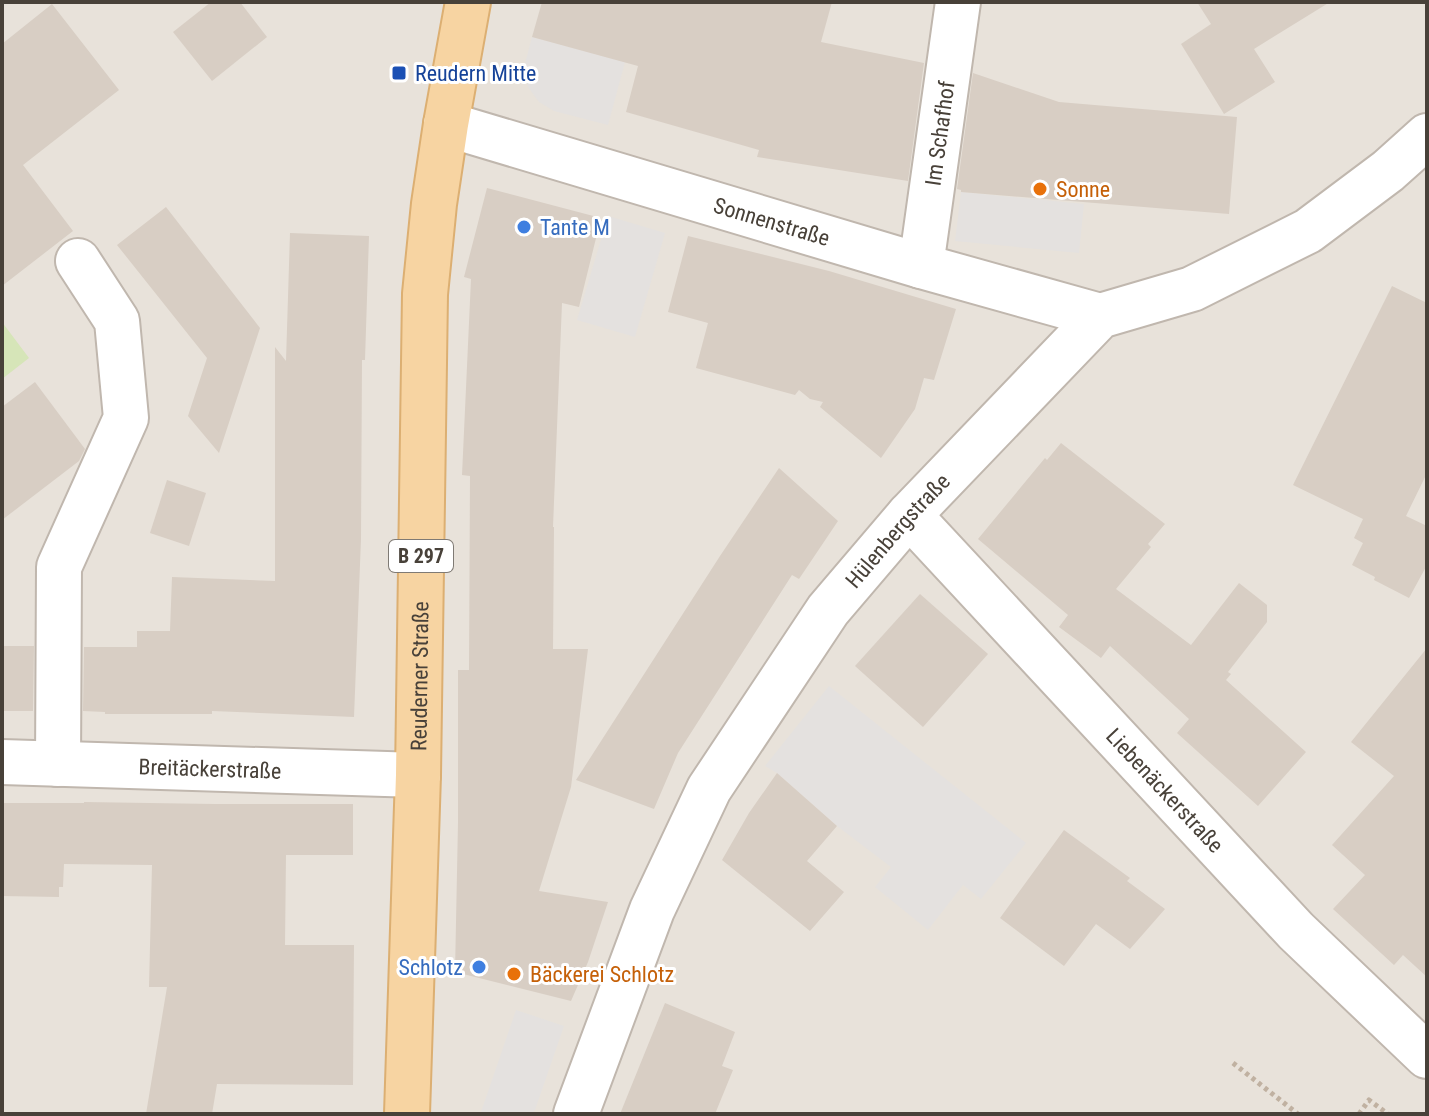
<svg xmlns="http://www.w3.org/2000/svg" width="1429" height="1116" viewBox="0 0 1429 1116" font-family="'Roboto Condensed',sans-serif">
  <style>
    .residential { fill: #e8e2da }
    .green { fill: #d6e5b8 }
    .parking { fill: #e4e1df }
    .building { fill: #d8cec4 }
    .lines { fill: none; stroke-linecap: round; stroke-linejoin: round }
    .minor-casing { stroke: #c0b7ae; stroke-width: 48 }
    .major-casing { stroke: #dcaf72; stroke-width: 48 }
    .path { stroke: #c0b1a1; stroke-width: 5; stroke-dasharray: 4 4; stroke-linecap: butt }
    .minor { stroke: #fff; stroke-width: 44 }
    .major { stroke: #f7d4a2; stroke-width: 44 }
    .transit-dot { fill: #1a4fb4; stroke: #fff; stroke-width: 3 }
    .food-dot { fill: #e8710a; stroke: #fff; stroke-width: 3 }
    .shop-dot { fill: #3f7fe0; stroke: #fff; stroke-width: 3 }
    .labels { text-anchor: middle; dominant-baseline: central; stroke-width: 6; stroke-linejoin: round; paint-order: stroke }
    .shield { fill: #fff; stroke: #7f7a74; stroke-width: 2 }
    .shield-label { font-size: 20px; font-weight: bold; fill: #484139 }
    .transit-label { font-size: 22px; fill: #164399; stroke: #fff; text-anchor: start }
    .street-label { font-size: 22px; fill: #484139; stroke: #fff }
    .food-label { font-size: 22px; fill: #c56008; stroke: #fff; text-anchor: start }
    .shop-label { font-size: 22px; fill: #366cbe; stroke: #fff; text-anchor: start }
  </style>
  <rect width="100%" height="100%" fill="#f5f1eb"/>
  <rect class="residential" x="2" y="2" width="1425" height="1112"/>
  <polygon class="green" points="2,322 29,358 2,379"/>
  <g class="parking">
    <polygon points="532,37 625,62 608,125 554,111 539,102 528,87 523,71"/>
    <polygon points="961,192 1084,204 1079,253 955,241"/>
    <polygon points="608,216 665,233 635,337 577,320"/>
    <polygon points="829,686 1026,843 981,899 963,885 928,930 875,887 891,867 837,826 777,773 765,766"/>
    <polygon points="516,1010 564,1026 535,1110 532,1114 486,1114 481,1112"/>
  </g>
  <g class="building">
    <polygon points="211,2 240,2 267,37 212,81 173,32"/>
    <polygon points="542,2 832,2 821,42 924,63 908,181 757,157 759,150 626,112 638,66 532,37"/>
    <polygon points="1197,2 1330,2 1254,49 1275,82 1224,114 1181,44 1211,24"/>
    <polygon points="52,4 119,90 23,165 73,231 2,286 2,44"/>
    <polygon points="973,73 1059,102 1237,117 1229,214 961,192 961,190 957,189"/>
    <polygon points="487,188 601,218 579,307 562,303 553,527 554,527 553,649 588,649 571,787 539,891 608,902 588,962 571,1001 455,972 458,822 458,670 469,670 470,476 462,475 471,279 464,277"/>
    <polygon points="166,207 260,328 219,453 188,416 207,358 117,245"/>
    <polygon points="290,233 369,236 365,360 362,360 361,539 354,717 212,711 212,714 105,714 105,712 83,711 84,647 137,647 137,631 170,631 172,577 275,581 275,347 286,361"/>
    <polygon points="688,236 829,271 956,309 934,380 924,378 915,409 881,458 820,407 823,402 810,399 799,390 795,395 696,368 708,323 668,312"/>
    <polygon points="1392,286 1427,303 1427,473 1406,516 1427,526 1427,565 1409,598 1374,580 1375,577 1352,565 1363,543 1354,538 1363,519 1293,485"/>
    <polygon points="35,382 85,449 79,461 2,520 2,407"/>
    <polygon points="1061,443 1165,524 1148,544 1151,547 1116,589 1191,645 1239,583 1267,605 1267,622 1228,672 1231,674 1226,680 1306,752 1258,806 1177,733 1189,719 1110,646 1101,658 1059,627 1068,615 978,539 1045,458 1047,460"/>
    <polygon points="779,468 838,521 799,579 792,575 678,753 654,809 576,780 720,556"/>
    <polygon points="167,480 206,493 189,546 150,533"/>
    <polygon points="920,594 988,654 923,727 855,666"/>
    <polygon points="2,646 34,646 33,711 2,711"/>
    <polygon points="1427,648 1427,977 1403,955 1394,965 1333,909 1365,875 1332,845 1394,776 1351,742"/>
    <polygon points="777,773 837,826 807,861 844,892 810,931 722,860 749,813"/>
    <polygon points="84,802 215,804 353,804 353,855 286,855 285,945 354,945 353,1085 217,1084 212,1114 146,1114 167,987 149,987 152,865 64,864 63,887 59,887 59,897 2,896 2,803 84,803"/>
    <polygon points="1064,830 1130,878 1127,881 1165,909 1130,949 1096,924 1064,966 1000,918"/>
    <polygon points="665,1003 735,1032 722,1066 733,1070 715,1114 620,1114"/>
  </g>
  <g class="lines">
    <defs>
      <g id="minor">
        <path id="s1" d="M446,124L921,266L1100,316"/>
        <path id="s2" d="M921,266L958,2"/>
        <path id="s3" d="M909,515L1296,931L1427,1056"/>
        <path id="s4" d="M2,762L418,775"/>
        <polyline points="58,764 59,567 126,418 117,321 78,261"/>
        <path id="s5" d="M576,1114L652,910L709,789L828,610L909,515L1100,316L1192,289L1308,231L1388,171L1427,136"/>
      </g>
      <g id="major">
        <path id="s6" d="M407,1114L418,775L425,294L434,204L446,124L468,2"/>
      </g>
    </defs>
    <use href="#minor" class="minor-casing"/>
    <use href="#major" class="major-casing"/>
    <g class="path">
      <polyline points="1233,1063 1298,1114"/>
      <polyline points="1359,1114 1369,1100 1388,1114"/>
    </g>
    <use href="#minor" class="minor"/>
    <use href="#major" class="major"/>
  </g>
  <rect class="transit-dot" x="391" y="65" width="16" height="16" rx="4"/>
  <g class="food-dot">
    <circle cx="1040" cy="189" r="8"/>
    <circle cx="514" cy="974" r="8"/>
  </g>
  <g class="shop-dot">
    <circle cx="524" cy="227" r="8"/>
    <circle cx="479" cy="967" r="8"/>
  </g>
  <g class="labels">
    <rect class="shield" x="389" y="540" width="64" height="32" rx="6"/>
    <g class="shield-label">
      <text x="421" y="556">B 297</text>
    </g>
    <g class="transit-label">
      <text x="415" y="73">Reudern Mitte</text>
    </g>
    <g class="street-label">
      <text stroke="none"><textPath href="#s2" startOffset="134">Im Schafhof</textPath></text>
      <text stroke="none"><textPath href="#s1" startOffset="340">Sonnenstraße</textPath></text>
      <text stroke="none"><textPath href="#s5" startOffset="672">Hülenbergstraße</textPath></text>
      <text stroke="none"><textPath href="#s6" startOffset="438">Reuderner Straße</textPath></text>
      <text stroke="none"><textPath href="#s4" startOffset="208">Breitäckerstraße</textPath></text>
      <text stroke="none"><textPath href="#s3" startOffset="376">Liebenäckerstraße</textPath></text>
    </g>
    <g class="food-label">
      <text x="1056" y="189">Sonne</text>
      <text x="530" y="974">Bäckerei Schlotz</text>
    </g>
    <g class="shop-label">
      <text x="540" y="227">Tante M</text>
      <text x="463" y="967" text-anchor="end">Schlotz</text>
    </g>
  </g>
  <rect width="1429" height="1116" fill="none" stroke="#484139" stroke-width="8"/>
</svg>
